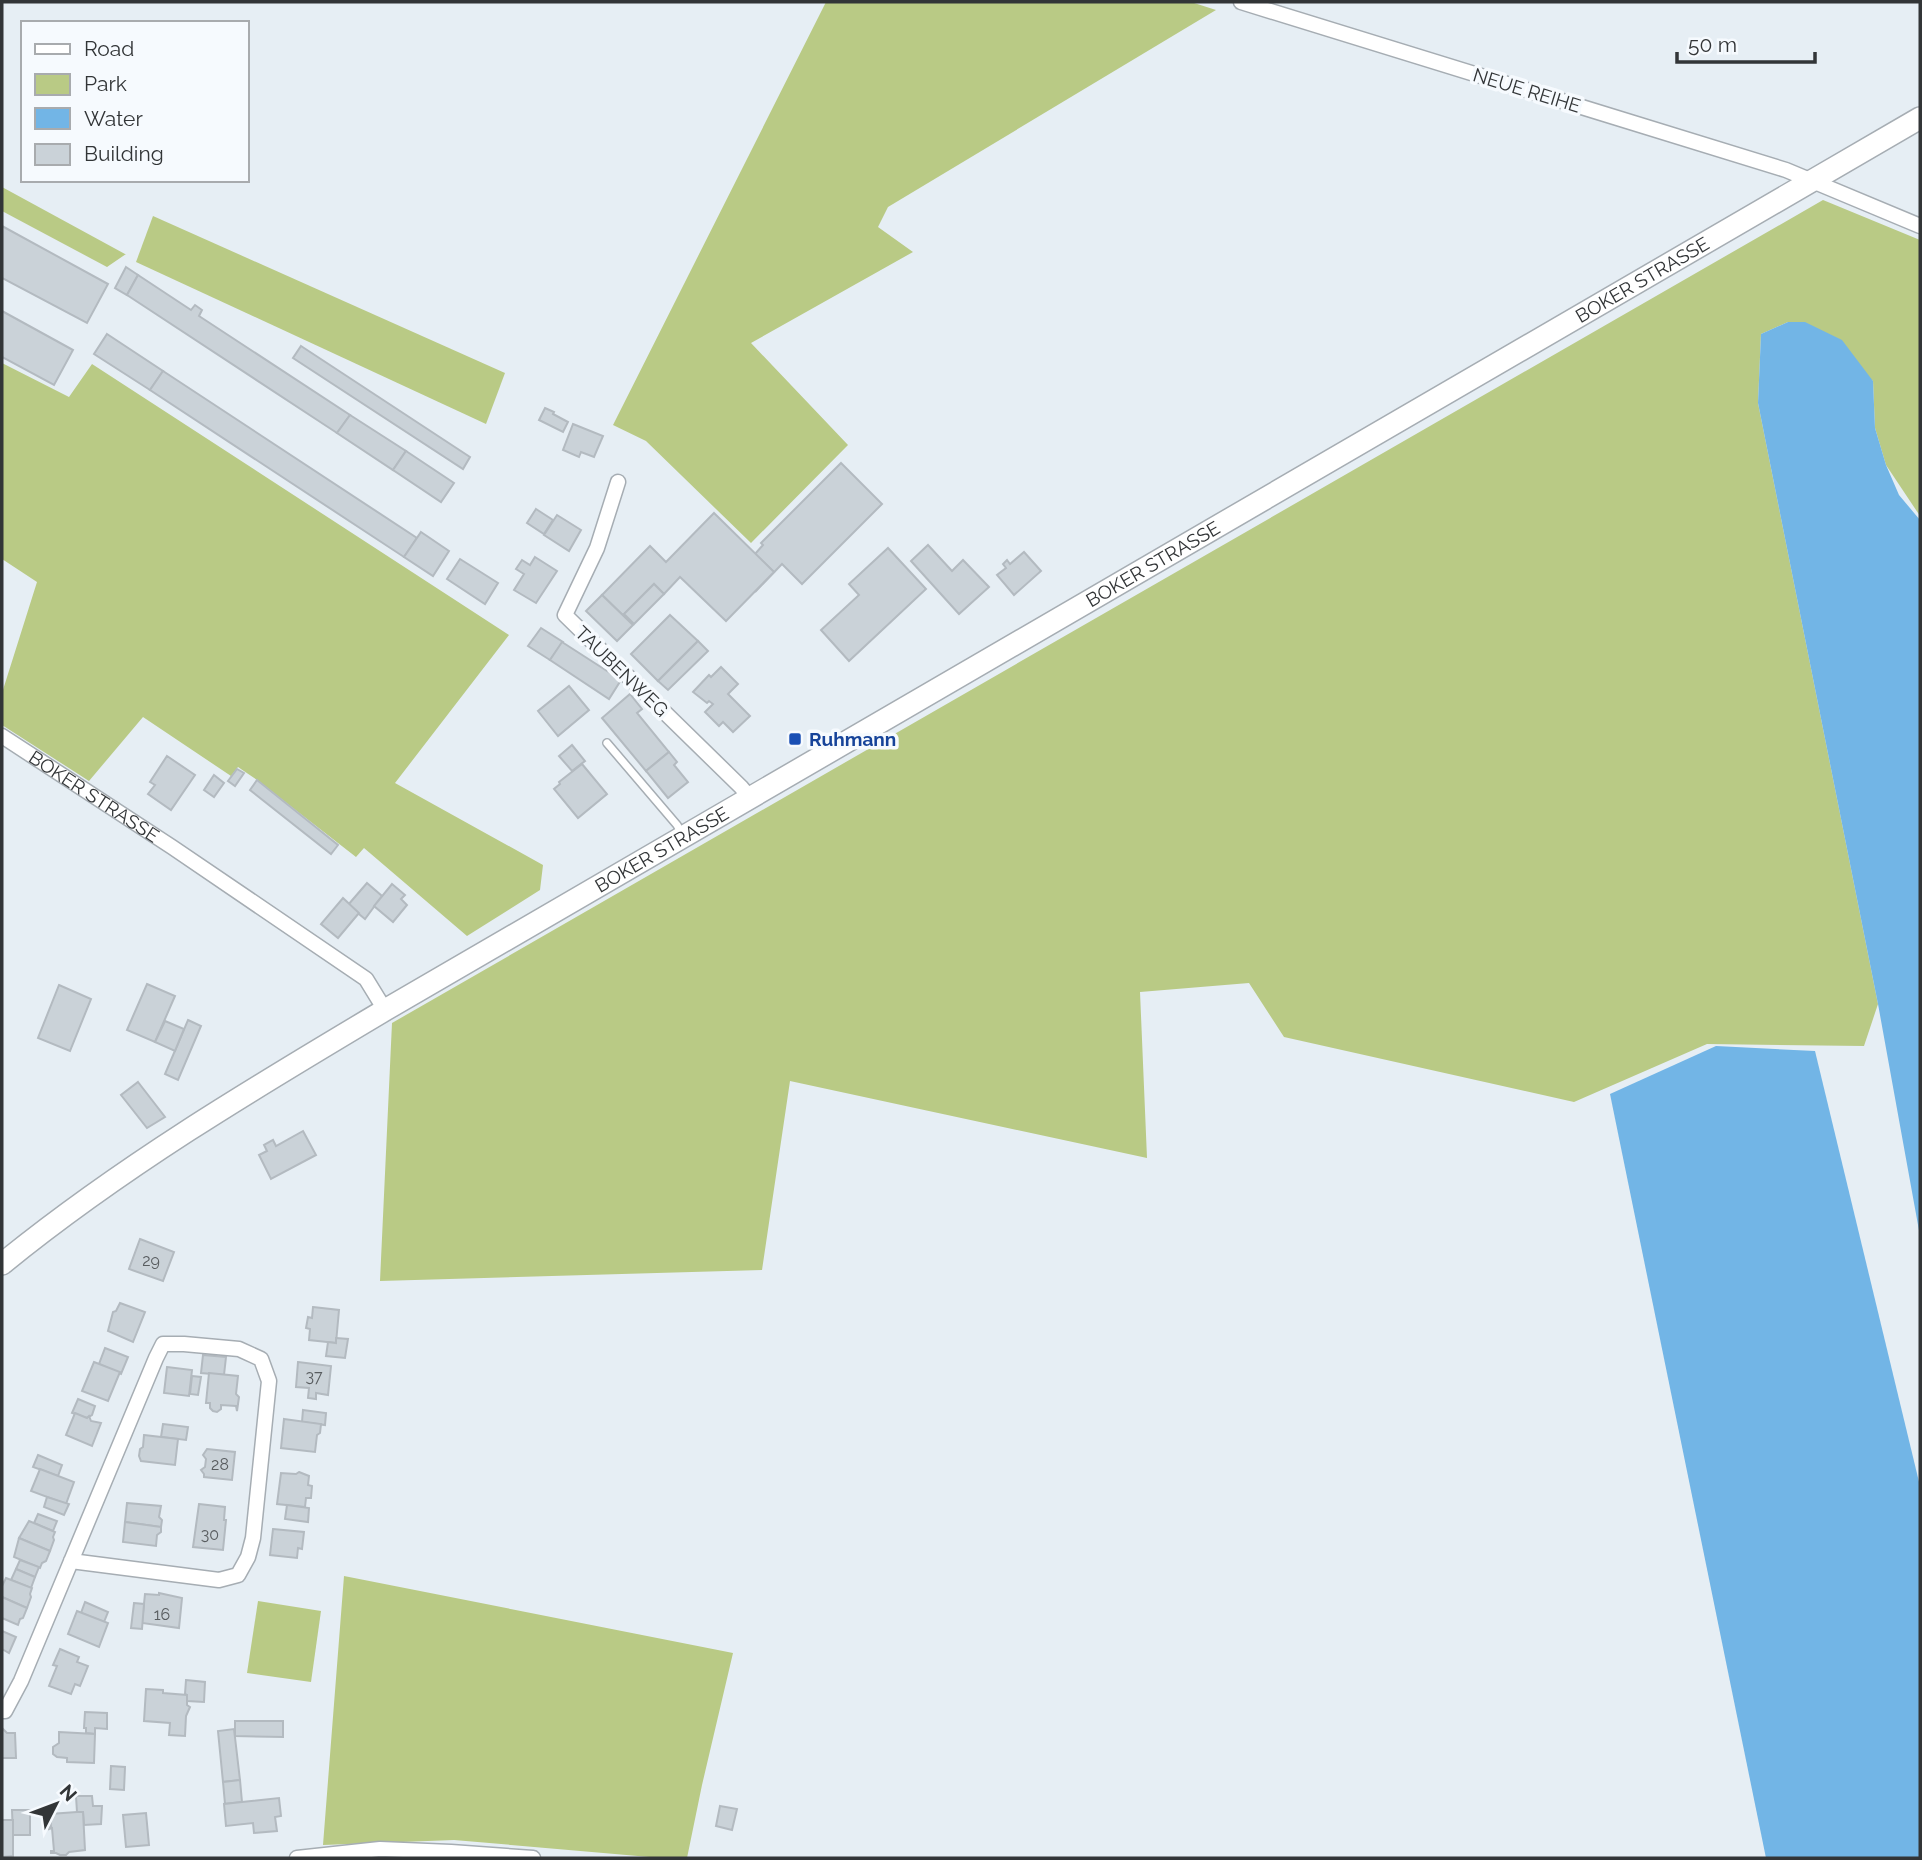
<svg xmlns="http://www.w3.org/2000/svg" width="1922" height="1860" viewBox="0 0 1922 1860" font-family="Raleway,sans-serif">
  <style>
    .green { fill: #b9ca85 }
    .water { fill: #72b5e6 }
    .building { fill: #cad2d8; stroke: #b3bac0; stroke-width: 2 }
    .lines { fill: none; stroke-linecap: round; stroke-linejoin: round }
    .lane-casing { stroke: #a6adb3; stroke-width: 10 }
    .street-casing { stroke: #a6adb3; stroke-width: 17 }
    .secondary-casing { stroke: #a6adb3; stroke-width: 24 }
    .lane { stroke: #fff; stroke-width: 7 }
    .street { stroke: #fff; stroke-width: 14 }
    .secondary { stroke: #fff; stroke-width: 21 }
    .transit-dot { fill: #1a4fb4; stroke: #f6fafe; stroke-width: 2.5 }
    .labels { text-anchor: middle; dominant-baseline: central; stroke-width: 7; stroke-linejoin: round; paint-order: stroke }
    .number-label { font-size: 16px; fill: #585c5f }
    .street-label { font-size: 19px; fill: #323537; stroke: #f6fafe }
    .transit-label { font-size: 19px; font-weight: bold; fill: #164399; stroke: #f6fafe; text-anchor: start }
  </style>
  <rect width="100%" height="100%" fill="#e6eef4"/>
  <g class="green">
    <polygon points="826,2 1191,2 1216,10 888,207 878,227 913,252 751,343 848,445 751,543 646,441 613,425"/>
    <polygon points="2,187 125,254 126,254 107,267 2,211"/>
    <polygon points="1823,200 1920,240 1920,516 1886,465 1875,428 1873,381 1788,322 1761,334 1758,403 1878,1004 1864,1046 1707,1044 1574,1102 1284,1037 1249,983 1140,992 1147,1158 790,1081 762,1270 380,1281 392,1023"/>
    <polygon points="153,216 505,373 486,424 136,262"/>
    <polygon points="2,363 69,397 92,364 509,635 395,783 543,865 540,890 467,936 364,848 356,857 257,780 238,767 231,776 143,717 89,781 2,725 2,693 37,582 2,559"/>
    <polygon points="344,1576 733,1653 702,1785 687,1858 661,1858 454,1840 323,1845"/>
    <polygon points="258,1601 321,1611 311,1682 247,1673"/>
  </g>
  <g class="water">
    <polygon points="1788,322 1805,322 1842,340 1873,381 1875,428 1886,465 1899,495 1920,520 1920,1236 1878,1004 1758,403 1761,334"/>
    <polygon points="1716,1046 1815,1051 1920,1486 1920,1858 1766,1858 1610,1094"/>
  </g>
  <g class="building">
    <polygon points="2,226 108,284 87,323 2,278"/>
    <polygon points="126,267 138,275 127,295 115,288"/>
    <polygon points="138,275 191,310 195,305 202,310 199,316 350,415 337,433 127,295"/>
    <polygon points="2,311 73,350 54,385 2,357"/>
    <polygon points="107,334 163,371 150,390 94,354"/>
    <polygon points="301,346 470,457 463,469 293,358"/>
    <polygon points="163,371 417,538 404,557 150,390"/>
    <polygon points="545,408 554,412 553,414 568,422 563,432 539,420"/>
    <polygon points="350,415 406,451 393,470 337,433"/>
    <polygon points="573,424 603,436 594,457 581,452 579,457 563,450"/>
    <polygon points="406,451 454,483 441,502 393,470"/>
    <polygon points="841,463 882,504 802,584 782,564 755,592 774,572 755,554 763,545 761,543"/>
    <polygon points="536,509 553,520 544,534 527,523"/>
    <polygon points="714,513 774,572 726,621 680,577 664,594 654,584 624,614 633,625 602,595 650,546 666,562"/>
    <polygon points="557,515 581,530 569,551 544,535"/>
    <polygon points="421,532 449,551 433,576 404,557"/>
    <polygon points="928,545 952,571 963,560 989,587 959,614 911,561"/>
    <polygon points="888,548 926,589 849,661 821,630 859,595 849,584"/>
    <polygon points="1024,552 1041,571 1014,595 997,575 1006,568 1003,564 1007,560 1010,564"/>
    <polygon points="535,557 557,571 536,603 514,590 524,574 516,569 522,560 530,565"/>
    <polygon points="460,559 498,583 485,604 447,579"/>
    <polygon points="654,584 664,594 634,624 624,614"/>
    <polygon points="602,595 633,625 617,641 586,611"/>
    <polygon points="670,615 698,641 658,681 631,654"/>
    <polygon points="541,628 563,642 550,660 528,646"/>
    <polygon points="698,641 708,651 668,690 658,681"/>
    <polygon points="562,642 621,680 609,699 550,660"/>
    <polygon points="721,667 738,684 728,694 750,716 733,732 723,722 719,726 705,712 713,704 709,701 707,703 693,692 709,675 711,677"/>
    <polygon points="569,686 589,710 558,736 538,711"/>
    <polygon points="630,694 642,709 637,713 669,752 646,771 602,718"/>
    <polygon points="572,745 585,761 572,771 559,756"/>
    <polygon points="669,752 677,762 674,765 688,782 668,798 646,771"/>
    <polygon points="167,756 195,775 171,810 148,794 155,785 150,782"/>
    <polygon points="582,764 607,794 578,818 554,789 560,784 559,782"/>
    <polygon points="237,769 244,773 235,786 228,781"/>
    <polygon points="214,775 224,783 214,797 204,790"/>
    <polygon points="257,780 338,845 331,854 250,790"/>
    <polygon points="367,883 382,896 365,919 348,905"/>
    <polygon points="392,884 405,895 401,899 407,905 393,922 374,906"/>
    <polygon points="343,898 359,913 338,938 321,924"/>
    <polygon points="147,984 175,996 155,1042 127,1030"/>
    <polygon points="59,985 91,999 70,1051 38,1038"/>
    <polygon points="188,1020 201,1026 178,1080 165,1074"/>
    <polygon points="165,1021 184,1029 175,1051 155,1042"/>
    <polygon points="138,1082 165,1117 147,1128 121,1095"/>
    <polygon points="303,1131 316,1155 271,1179 259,1155 267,1151 264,1145 273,1140 276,1146"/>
    <polygon points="140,1239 174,1252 163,1281 129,1269"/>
    <polygon points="120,1303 145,1312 133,1342 108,1331 113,1312 116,1311"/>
    <polygon points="313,1307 339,1310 336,1343 309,1340 310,1329 306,1328 308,1317 312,1318"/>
    <polygon points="336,1338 348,1339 345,1358 326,1356 328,1342 336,1343"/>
    <polygon points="105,1348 128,1357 121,1374 99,1364"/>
    <polygon points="203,1355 226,1357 224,1375 201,1373"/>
    <polygon points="94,1362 120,1372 108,1401 82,1391"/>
    <polygon points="298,1362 331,1366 328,1395 316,1393 316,1399 308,1398 309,1388 296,1387"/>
    <polygon points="167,1367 192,1370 189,1396 164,1393"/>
    <polygon points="209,1373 238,1376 236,1394 239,1397 237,1411 236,1406 221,1405 221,1409 217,1412 213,1411 210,1408 210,1403 206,1403"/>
    <polygon points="192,1376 201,1377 198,1395 190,1394"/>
    <polygon points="78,1399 95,1406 92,1415 87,1418 72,1413"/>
    <polygon points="303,1410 326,1413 325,1425 302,1422"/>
    <polygon points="75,1413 87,1418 89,1416 91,1421 101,1423 92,1446 66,1435"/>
    <polygon points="284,1419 321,1424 320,1433 317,1435 315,1452 281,1448"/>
    <polygon points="163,1424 188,1427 186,1440 161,1437"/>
    <polygon points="144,1435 178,1439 175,1465 141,1461 139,1456 140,1449 143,1447"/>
    <polygon points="207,1449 235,1452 232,1480 204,1477 204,1474 201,1470 205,1467 206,1459 203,1455"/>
    <polygon points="38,1455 62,1465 58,1476 33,1467"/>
    <polygon points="40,1469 74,1482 66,1504 31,1491"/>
    <polygon points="299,1472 309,1476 308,1485 312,1486 311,1498 306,1498 305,1507 277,1504 281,1473 296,1474"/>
    <polygon points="47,1497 69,1504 64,1515 44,1507"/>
    <polygon points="127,1503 161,1506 159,1517 162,1520 161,1527 125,1522"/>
    <polygon points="199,1504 225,1507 224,1520 226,1520 223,1550 193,1547"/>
    <polygon points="287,1505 309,1508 308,1522 285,1519"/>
    <polygon points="38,1514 57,1521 53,1531 34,1523"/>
    <polygon points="29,1521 55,1532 53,1537 54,1540 50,1551 19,1538"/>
    <polygon points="125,1522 161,1527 161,1532 157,1535 156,1546 123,1542"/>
    <polygon points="273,1529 304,1532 302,1549 298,1548 297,1558 270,1555"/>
    <polygon points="19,1538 50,1551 46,1561 42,1563 40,1568 14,1557"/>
    <polygon points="20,1560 39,1567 35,1577 16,1569"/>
    <polygon points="16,1569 35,1577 31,1588 11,1580"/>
    <polygon points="6,1578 32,1588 30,1594 31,1597 27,1608 2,1597 2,1586"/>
    <polygon points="159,1593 182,1598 179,1628 142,1623 145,1594 159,1595"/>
    <polygon points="2,1597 27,1608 23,1618 20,1619 18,1625 2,1618"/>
    <polygon points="85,1602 108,1612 104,1622 81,1613"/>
    <polygon points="134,1603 144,1604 142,1629 131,1628"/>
    <polygon points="77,1611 108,1623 99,1647 68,1634"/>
    <polygon points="2,1631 16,1637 9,1653 2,1649"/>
    <polygon points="60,1649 79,1657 77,1662 88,1666 80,1686 75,1684 71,1694 49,1686 57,1666 53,1665"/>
    <polygon points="186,1680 205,1682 204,1702 187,1701 187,1695 185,1694"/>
    <polygon points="146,1689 163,1690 163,1693 187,1695 187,1705 190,1707 186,1716 185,1736 169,1735 170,1723 144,1721"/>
    <polygon points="85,1712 107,1713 107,1729 95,1728 95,1734 86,1733 86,1728 84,1728"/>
    <polygon points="235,1721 283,1721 283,1737 235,1736"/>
    <polygon points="3,1729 7,1733 15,1733 16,1758 2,1758 2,1731"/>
    <polygon points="234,1729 240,1780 223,1782 218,1731"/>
    <polygon points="59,1732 95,1734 94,1763 67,1762 67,1758 57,1757 53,1754 53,1747 59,1743"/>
    <polygon points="111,1766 125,1767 124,1790 110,1789"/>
    <polygon points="240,1780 242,1802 225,1804 223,1782"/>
    <polygon points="76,1796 92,1796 93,1806 102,1806 101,1824 84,1825 83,1812 77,1812"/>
    <polygon points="279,1798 281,1816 275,1817 277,1831 254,1833 253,1823 226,1826 224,1804"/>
    <polygon points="720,1806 737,1809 732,1830 716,1826"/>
    <polygon points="12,1810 30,1810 30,1835 13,1835"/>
    <polygon points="77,1812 83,1812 85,1850 69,1852 66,1855 60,1855 56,1853 51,1853 51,1851 54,1851 52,1828 49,1829 49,1827 51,1827 50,1814"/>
    <polygon points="146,1813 149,1845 126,1847 123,1815"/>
    <polygon points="2,1820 13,1820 13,1856 2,1857"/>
  </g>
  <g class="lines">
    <defs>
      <polyline id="lane" points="607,743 677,825 682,834"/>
      <g id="street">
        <polyline points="1241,2 1786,170 1920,226"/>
        <polyline points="618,482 597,548 565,615 741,787 751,799"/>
        <path id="s1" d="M2,736L172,847L366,979L385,1010"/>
        <polyline points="2,1711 5,1711 21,1681 156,1358 163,1344 184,1344 239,1349 261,1359 269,1381 253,1538 248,1557 238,1575 219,1580 71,1561"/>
        <polyline points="297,1858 380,1849 451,1852 533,1858"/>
      </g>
      <g id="secondary">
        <path id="s2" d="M2,1264C121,1167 254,1088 385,1010L1920,118"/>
      </g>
    </defs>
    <use href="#lane" class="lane-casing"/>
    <use href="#street" class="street-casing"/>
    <use href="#secondary" class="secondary-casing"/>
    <use href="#lane" class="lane"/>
    <use href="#street" class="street"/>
    <use href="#secondary" class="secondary"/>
  </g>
  <rect class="transit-dot" x="788" y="732" width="14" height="14" rx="3.5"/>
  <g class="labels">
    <g class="number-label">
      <text x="151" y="1260">29</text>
      <text x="314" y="1376">37</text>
      <text x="220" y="1464">28</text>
      <text x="210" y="1534">30</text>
      <text x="162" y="1614">16</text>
    </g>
    <g class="street-label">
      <text transform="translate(1527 90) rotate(17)">NEUE REIHE</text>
      <text stroke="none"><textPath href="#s2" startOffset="1914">BOKER STRASSE</textPath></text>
      <text stroke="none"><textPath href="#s2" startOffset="1348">BOKER STRASSE</textPath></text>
      <text transform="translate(622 671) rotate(44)">TAUBENWEG</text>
      <text stroke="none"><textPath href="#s1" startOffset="110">BOKER STRASSE</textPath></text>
      <text stroke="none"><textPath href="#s2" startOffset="780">BOKER STRASSE</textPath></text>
    </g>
    <g class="transit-label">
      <text x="809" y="739">Ruhmann</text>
    </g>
  </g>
  <rect width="1922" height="1860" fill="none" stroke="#323537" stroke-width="7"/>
  <rect x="21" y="21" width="228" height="161" fill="#f6fafe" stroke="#a8abae" stroke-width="2"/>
  <rect x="35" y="44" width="35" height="10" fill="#ffffff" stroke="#a8abae" stroke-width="2"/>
  <text x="84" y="56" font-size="21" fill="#323537">Road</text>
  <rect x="35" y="74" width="35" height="21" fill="#b9ca85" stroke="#a8abae" stroke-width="2"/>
  <text x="84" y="91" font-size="21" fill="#323537">Park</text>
  <rect x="35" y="108" width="35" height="21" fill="#72b5e6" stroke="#a8abae" stroke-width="2"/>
  <text x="84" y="126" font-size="21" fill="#323537">Water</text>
  <rect x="35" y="144" width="35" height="21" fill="#cad2d8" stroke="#a8abae" stroke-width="2"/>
  <text x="84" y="161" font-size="21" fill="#323537">Building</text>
  <g transform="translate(56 1804) rotate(48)" stroke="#f6fafe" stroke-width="5" paint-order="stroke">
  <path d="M0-5L12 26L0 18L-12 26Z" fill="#323537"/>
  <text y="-10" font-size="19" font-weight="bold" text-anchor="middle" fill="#323537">N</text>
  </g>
  <path d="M1677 52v10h138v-10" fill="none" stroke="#323537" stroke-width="3.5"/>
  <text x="1688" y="52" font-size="21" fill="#323537" stroke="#f6fafe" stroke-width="5" paint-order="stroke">50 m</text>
</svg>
